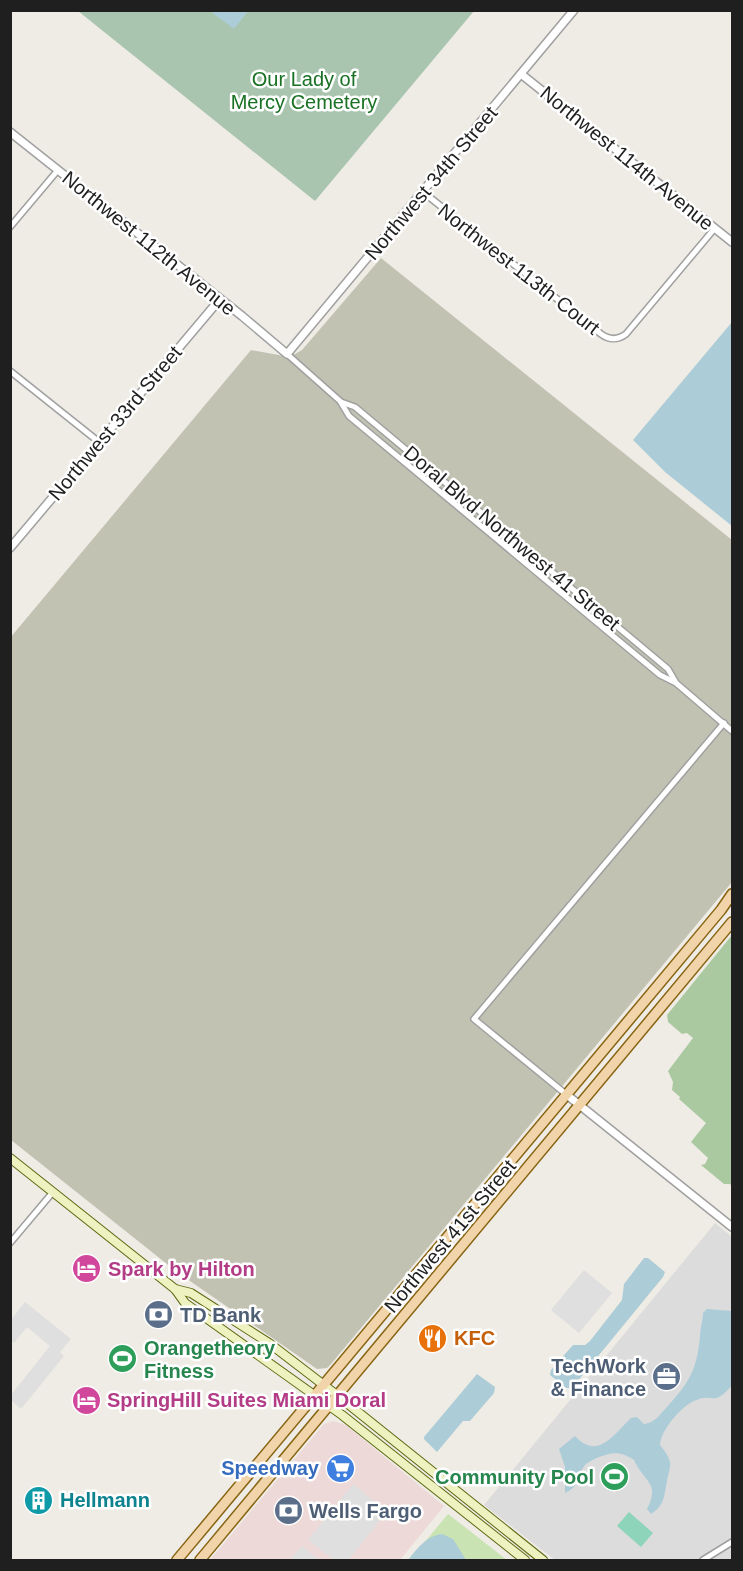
<svg xmlns="http://www.w3.org/2000/svg" width="743" height="1571" viewBox="0 0 743 1571" font-family="Arial,sans-serif">
  <style>
    .residential { fill: #dddcdc }
    .commercial { fill: #edd9d8 }
    .construction { fill: #c2c2b3 }
    .grass { fill: #c9e3b2 }
    .forest { fill: #abc9a0 }
    .cemetery { fill: #aac5af }
    .pitch { fill: #8ed4bb }
    .parking { fill: #dfdfdf }
    .water { fill: #acccd7 }
    .lines { fill: none; stroke-linecap: round; stroke-linejoin: round }
    .minor-casing { stroke: #a0a0a0; stroke-width: 8 }
    .tertiary-casing { stroke: #a0a0a0; stroke-width: 10 }
    .secondary-casing { stroke: #5e6a12; stroke-width: 10 }
    .primary-casing { stroke: #886412; stroke-width: 12 }
    .minor { stroke: #fff; stroke-width: 5 }
    .tertiary { stroke: #fff; stroke-width: 7 }
    .secondary { stroke: #eef2c1; stroke-width: 8 }
    .primary { stroke: #f1d4a9; stroke-width: 9 }
    .labels { text-anchor: middle; dominant-baseline: central; stroke-width: 5; stroke-linejoin: round; paint-order: stroke }
    .park-label { font-size: 20px; fill: #197123; stroke: #fff }
    .street-label { font-size: 20px; fill: #1f1f1f; stroke: #fff }
    .hotel-label { font-size: 20px; font-weight: bold; fill: #b23c85; stroke: #fff; text-anchor: start }
    .service-label { font-size: 20px; font-weight: bold; fill: #4e5e75; stroke: #fff; text-anchor: start }
    .food-label { font-size: 20px; font-weight: bold; fill: #c56008; stroke: #fff; text-anchor: start }
    .leisure-label { font-size: 20px; font-weight: bold; fill: #27864d; stroke: #fff; text-anchor: start }
    .shop-label { font-size: 20px; font-weight: bold; fill: #366cbe; stroke: #fff; text-anchor: end }
    .culture-label { font-size: 20px; font-weight: bold; fill: #0d838f; stroke: #fff; text-anchor: start }
  </style>
  <rect width="100%" height="100%" fill="#efece6"/>
  <polygon class="residential" points="715,1223 732,1237 732,1560 555,1560 484,1505"/>
  <polygon class="commercial" points="333,1421 346,1425 444,1506 400,1560 210,1560 324,1424"/>
  <polygon class="construction" points="381,258 732,540 732,882 331,1364 327,1368 317,1369 177,1272 11,1140 10,638 251,350 284,356 295,354 302,350"/>
  <polygon class="grass" points="448,1514 507,1560 410,1560"/>
  <polygon class="forest" points="732,935 732,1186 730,1184 724,1184 701,1165 705,1164 708,1158 691,1142 706,1123 679,1099 680,1097 672,1090 673,1082 668,1071 693,1038 687,1033 682,1034 668,1022 667,1015"/>
  <polygon class="cemetery" points="78,11 474,11 315,201"/>
  <polygon class="pitch" points="629,1512 653,1533 641,1547 617,1526"/>
  <g class="parking">
    <polygon points="584,1270 612,1293 579,1333 551,1310"/>
    <polygon points="25,1302 71,1339 60,1352 64,1356 21,1409 11,1400 11,1395 50,1346 27,1327 14,1343 11,1340 11,1320"/>
    <polygon points="353,1484 387,1512 348,1560 334,1560 308,1540"/>
    <polygon points="302,1546 319,1560 290,1560"/>
  </g>
  <g class="water">
    <polygon points="210,11 210,10 248,11 234,29"/>
    <polygon points="732,322 732,526 665,472 633,440"/>
    <polygon points="644,1258 648,1258 665,1272 663,1277 572,1388 566,1388 550,1375 551,1370 573,1345 585,1345 590,1341 622,1300 624,1284"/>
    <path d="M707,1309L732,1311V1386C727,1390 723,1396 717,1398C713,1399 708,1397 703,1398C686,1400 661,1428 660,1445C664,1450 668,1455 670,1462C671,1468 668,1474 667,1481C664,1496 665,1505 651,1514L647,1509C661,1483 643,1481 634,1460C620,1451 613,1452 599,1457C594,1459 590,1461 586,1464C576,1475 582,1485 565,1493V1467L559,1449L575,1436C598,1461 614,1434 631,1418L637,1417L644,1424C655,1423 659,1415 666,1408C689,1383 697,1370 700,1336C700,1328 703,1321 703,1313Z"/>
    <polygon points="477,1374 495,1387 494,1393 470,1421 463,1421 437,1452 424,1439 424,1437"/>
    <polygon points="614,1470 619,1471 625,1480 621,1486 615,1482 612,1485 607,1480 608,1472"/>
    <path d="M442,1534L453,1539L466,1560H408C417,1549 426,1536 442,1534Z"/>
  </g>
  <g class="lines">
    <defs>
      <g id="minor">
        <path d="M423,192L601,334C609,340 618,340 626,334L715,228"/>
        <polyline points="10,227 58,170"/>
        <polyline points="287,354 340,401 349,416 660,675 676,683 732,731"/>
        <polyline points="10,371 99,442"/>
        <polyline points="341,402 355,407 668,669 675,681"/>
        <polyline points="567,1095 474,1019 724,723"/>
        <polyline points="10,1243 53,1192"/>
        <polyline points="703,1560 732,1542"/>
      </g>
      <g id="tertiary">
        <polyline points="521,74 732,242"/>
        <polyline points="10,132 242,316 287,354 574,10"/>
        <polyline points="10,548 220,299"/>
        <polyline points="567,1095 732,1227"/>
      </g>
      <g id="secondary">
        <polyline points="10,1158 175,1289 185,1303 342,1415 525,1560"/>
        <polyline points="175,1289 191,1293 269,1343 338,1396 543,1560"/>
      </g>
      <g id="primary">
        <polyline points="177,1560 721,910 732,894"/>
        <polyline points="200,1560 732,922"/>
      </g>
    </defs>
    <use href="#minor" class="minor-casing"/>
    <use href="#tertiary" class="tertiary-casing"/>
    <use href="#secondary" class="secondary-casing"/>
    <use href="#primary" class="primary-casing"/>
    <use href="#minor" class="minor"/>
    <use href="#tertiary" class="tertiary"/>
    <use href="#secondary" class="secondary"/>
    <use href="#primary" class="primary"/>
  </g>
  <defs>
    <symbol id="hotel-disc" viewBox="-11 -11 22 22"><circle r="9.5" fill="#d1479c" stroke="#fff"/><path d="M-6-4.5h1.5V1H6V5H4.5V3h-9V5H-6ZM-4 0a1.8 1.8 0 1 1 3.6 0ZM.5 0V-2.5h3Q6-2.5 6 0Z" fill="#fff"/></symbol>
    <symbol id="bank-disc" viewBox="-11 -11 22 22"><circle r="9.5" fill="#5c6f8a" stroke="#fff"/><path d="M-6-4H6V4H-6ZM0-2.3a2.3 2.3 0 1 0 0 4.6a2.3 2.3 0 1 0 0-4.6Z" fill="#fff"/></symbol>
    <symbol id="restaurant-disc" viewBox="-11 -11 22 22"><circle r="9.5" fill="#e8710a" stroke="#fff"/><path d="M-5-6h1v4h1v-4h1v4h1v-4h1v5L-1.5 .5V6h-2V.5L-5-1ZM5-6V6H3V1.5H1.5Q1.5-4 5-6Z" fill="#fff"/></symbol>
    <symbol id="stadium-disc" viewBox="-11 -11 22 22"><circle r="9.5" fill="#2e9e5b" stroke="#fff"/><path d="M0-5a6.5 5 0 1 0 0 10a6.5 5 0 1 0 0-10ZM-3.5-1.8h7v3.6h-7Z" fill="#fff"/></symbol>
    <symbol id="office-disc" viewBox="-11 -11 22 22"><circle r="9.5" fill="#5c6f8a" stroke="#fff"/><path d="M-6-3h4V-5.5h4V-3h4V5H-6ZM-1-4.5V-3h2v-1.5ZM-6 0V1H6V0Z" fill="#fff"/></symbol>
    <symbol id="supermarket-disc" viewBox="-11 -11 22 22"><circle r="9.5" fill="#3f7fe0" stroke="#fff"/><path d="M-6-5.5h2.5l.6 2H6L4.5 2H-2.5L-4.4-4H-6ZM-1.5 3.2a1.3 1.3 0 1 0 .1 0ZM3 3.2a1.3 1.3 0 1 0 .1 0Z" fill="#fff"/></symbol>
    <symbol id="building-disc" viewBox="-11 -11 22 22"><circle r="9.5" fill="#0f9aa8" stroke="#fff"/><path d="M-4-6H4V6H1V3H-1V6H-4ZM-2.5-4.3h1.7v1.8h-1.7ZM.8-4.3h1.7v1.8H.8ZM-2.5-1h1.7V.8h-1.7ZM.8-1h1.7V.8H.8Z" fill="#fff"/></symbol>
  </defs>
  <g fill-rule="evenodd">
    <use href="#hotel-disc" x="70" y="1252" width="33" height="33"/>
    <use href="#bank-disc" x="142" y="1298" width="33" height="33"/>
    <use href="#restaurant-disc" x="416" y="1322" width="33" height="33"/>
    <use href="#stadium-disc" x="106" y="1342" width="33" height="33"/>
    <use href="#office-disc" x="650" y="1360" width="33" height="33"/>
    <use href="#hotel-disc" x="70" y="1384" width="33" height="33"/>
    <use href="#supermarket-disc" x="324" y="1452" width="33" height="33"/>
    <use href="#stadium-disc" x="598" y="1460" width="33" height="33"/>
    <use href="#building-disc" x="22" y="1484" width="33" height="33"/>
    <use href="#bank-disc" x="272" y="1494" width="33" height="33"/>
  </g>
  <g class="labels">
    <g class="park-label">
      <text x="304" y="79">Our Lady of<tspan x="304" dy="23">Mercy Cemetery</tspan></text>
    </g>
    <g class="street-label">
      <text transform="translate(627 158) rotate(39)">Northwest 114th Avenue</text>
      <text transform="translate(431 183) rotate(-50)">Northwest 34th Street</text>
      <text transform="translate(149 243) rotate(39)">Northwest 112th Avenue</text>
      <text transform="translate(519 269) rotate(38)">Northwest 113th Court</text>
      <text transform="translate(115 423) rotate(-50)">Northwest 33rd Street</text>
      <text transform="translate(512 538) rotate(40)">Doral Blvd Northwest 41 Street</text>
      <text transform="translate(450 1236) rotate(-50)">Northwest 41st Street</text>
    </g>
    <g class="hotel-label">
      <text x="108" y="1269">Spark by Hilton</text>
      <text x="107" y="1400">SpringHill Suites Miami Doral</text>
    </g>
    <g class="service-label">
      <text x="180" y="1315">TD Bank</text>
      <text x="646" y="1366" text-anchor="end">TechWork<tspan x="646" dy="23">&amp; Finance</tspan></text>
      <text x="309" y="1511">Wells Fargo</text>
    </g>
    <g class="food-label">
      <text x="454" y="1338">KFC</text>
    </g>
    <g class="leisure-label">
      <text x="144" y="1348">Orangetheory<tspan x="144" dy="23">Fitness</tspan></text>
      <text x="594" y="1477" text-anchor="end">Community Pool</text>
    </g>
    <g class="shop-label">
      <text x="319" y="1468">Speedway</text>
    </g>
    <g class="culture-label">
      <text x="60" y="1500">Hellmann</text>
    </g>
  </g>
  <rect width="743" height="1571" fill="none" stroke="#1f1f1f" stroke-width="24"/>
</svg>
